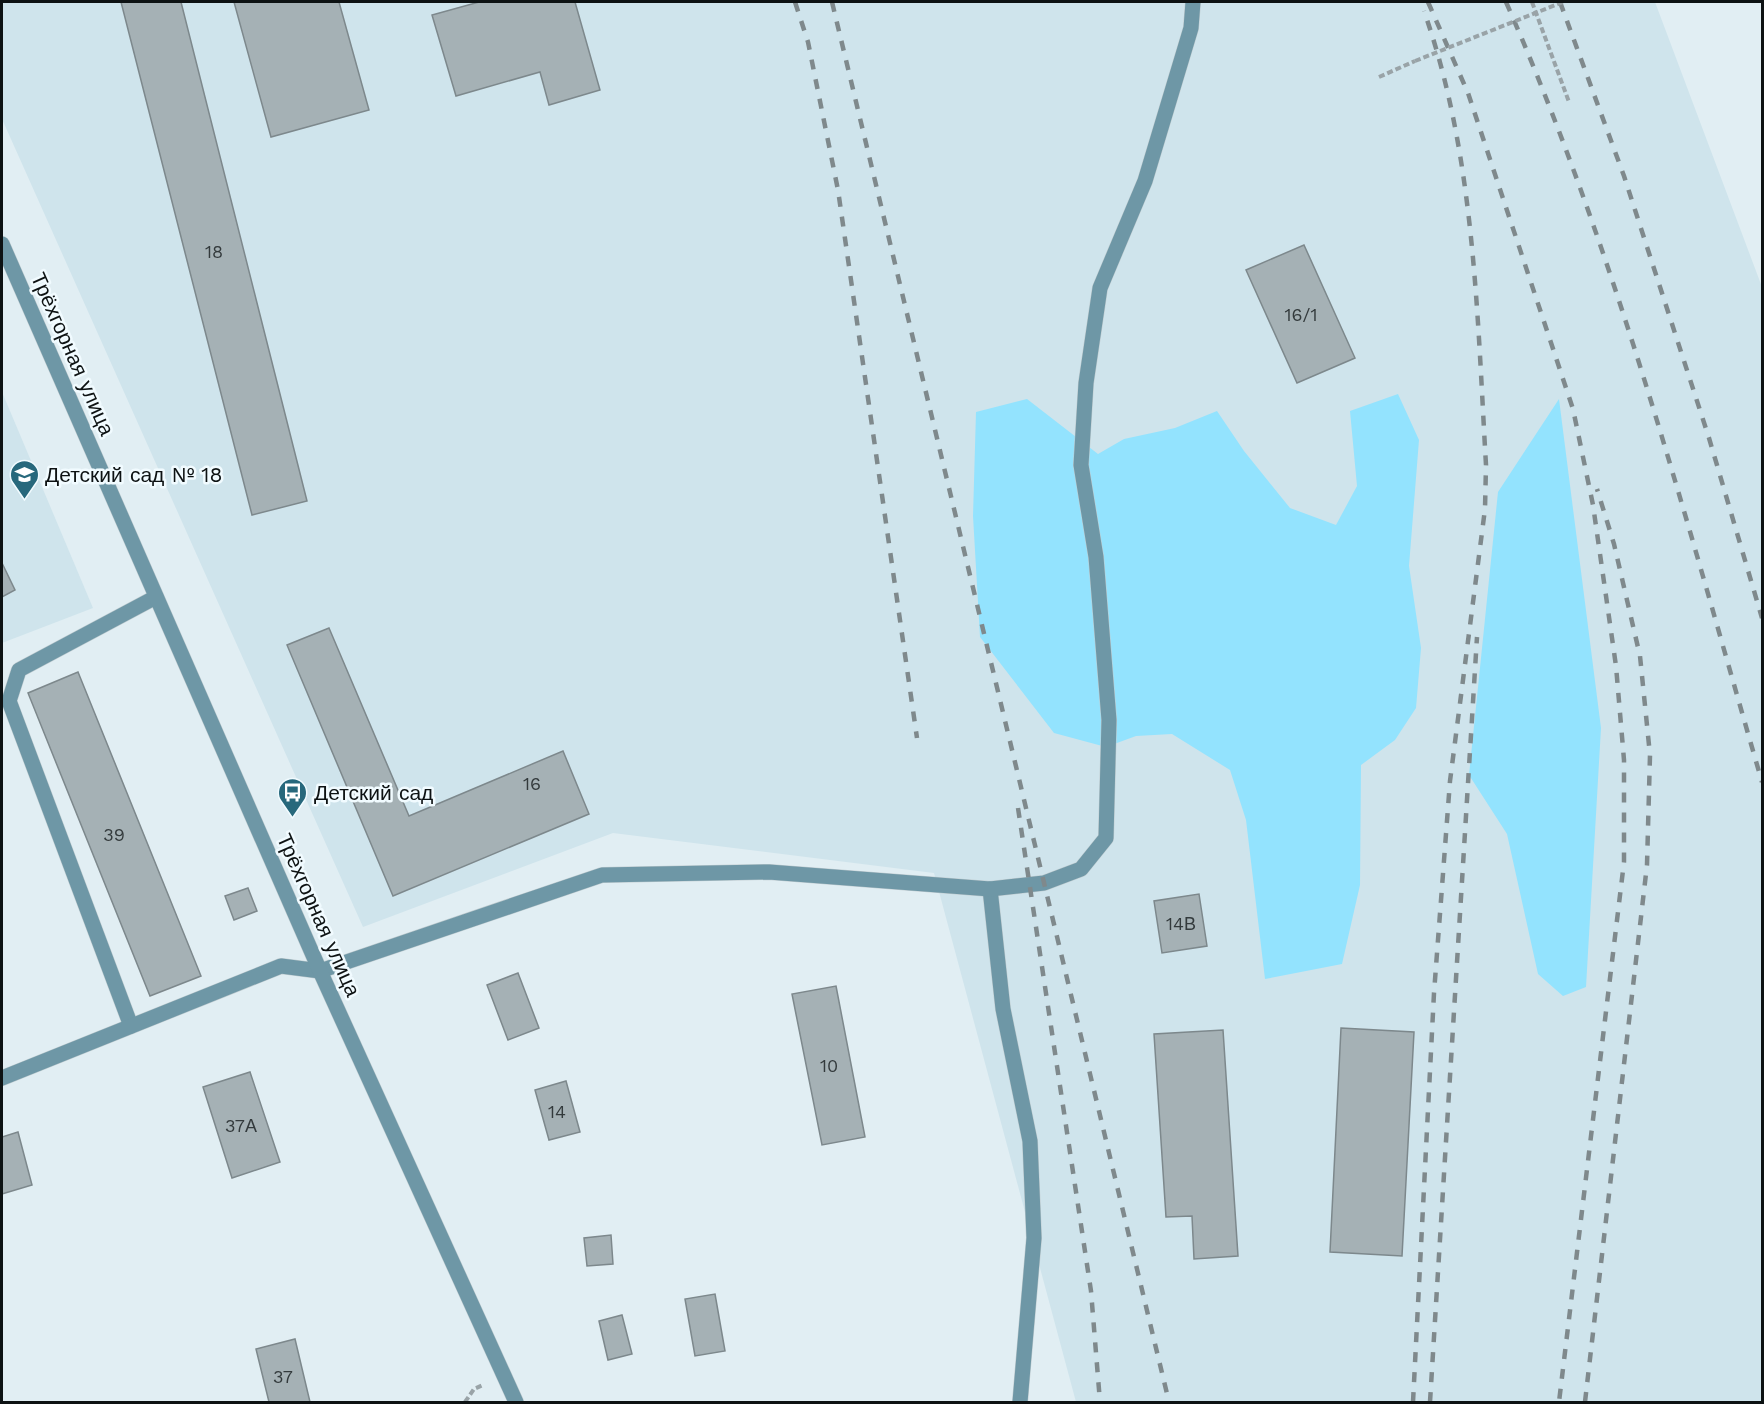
<svg xmlns="http://www.w3.org/2000/svg" width="1764" height="1404" viewBox="0 0 1764 1404" font-family="'Work Sans',sans-serif">
  <style>
    .built { fill: #cfe4ec }
    .green { fill: #93e3fe }
    .building { fill: #a5b1b5; stroke: #7d888c; stroke-width: 1.5 }
    .lines { fill: none; stroke-linecap: round; stroke-linejoin: round }
    .lane-casing { stroke: #bfcbcf; stroke-width: 16 }
    .street-casing { stroke: #bfcbcf; stroke-width: 16 }
    .path { stroke: #99a3a7; stroke-width: 4; stroke-dasharray: 6 3; stroke-linecap: butt }
    .lane { stroke: #6e97a6; stroke-width: 15 }
    .street { stroke: #6e97a6; stroke-width: 15 }
    .rail { stroke: #7f898c; stroke-width: 4.5; stroke-dasharray: 10 10; stroke-linecap: butt }
    .path-bridge { stroke: #99a3a7; stroke-width: 4; stroke-dasharray: 6 3; stroke-linecap: butt }
    .labels { text-anchor: middle; dominant-baseline: central; stroke-width: 5; stroke-linejoin: round; paint-order: stroke }
    .number-label { font-size: 18px; fill: #333a3c }
    .street-label { font-size: 21px; fill: #0d1213; stroke: #f1fbff }
    .poi-label { font-size: 21px; fill: #0d1213; stroke: #f1fbff; text-anchor: start }
  </style>
  <rect width="100%" height="100%" fill="#e1eef3"/>
  <g class="built">
    <polygon points="2,2 1655,2 1762,287 1762,1402 1076,1402 934,873 613,833 363,927 2,119"/>
    <polygon points="2,392 93,608 2,643"/>
  </g>
  <g class="green">
    <polygon points="1398,394 1419,440 1409,566 1421,648 1416,708 1395,740 1361,765 1360,885 1342,964 1265,979 1246,820 1230,770 1172,734 1136,736 1106,747 1054,733 980,637 973,516 976,412 1027,399 1098,454 1124,439 1175,428 1217,411 1244,451 1290,508 1336,525 1357,486 1350,411"/>
    <polygon points="1559,399 1601,728 1586,987 1563,996 1538,974 1507,834 1469,775 1498,492"/>
  </g>
  <g class="building">
    <polygon points="121,2 181,2 307,501 252,515"/>
    <polygon points="234,2 339,2 369,110 271,137"/>
    <polygon points="479,2 575,2 600,90 549,105 540,72 456,96 432,15"/>
    <polygon points="1304,245 1355,358 1297,383 1246,270"/>
    <polygon points="2,563 15,590 2,597"/>
    <polygon points="329,628 409,816 563,751 589,814 393,896 287,645"/>
    <polygon points="78,672 201,976 150,996 28,693"/>
    <polygon points="248,888 257,911 234,920 225,896"/>
    <polygon points="1199,894 1207,946 1162,953 1154,901"/>
    <polygon points="518,973 539,1028 508,1040 487,985"/>
    <polygon points="836,986 865,1137 822,1145 792,994"/>
    <polygon points="1341,1028 1414,1032 1402,1256 1330,1252"/>
    <polygon points="1223,1030 1238,1256 1194,1259 1192,1216 1166,1217 1154,1034"/>
    <polygon points="250,1072 280,1162 232,1178 203,1087"/>
    <polygon points="566,1081 580,1132 549,1140 535,1090"/>
    <polygon points="18,1132 32,1185 2,1194 2,1137"/>
    <polygon points="611,1235 613,1264 587,1266 584,1238"/>
    <polygon points="715,1294 725,1351 695,1356 685,1299"/>
    <polygon points="622,1315 632,1354 608,1360 599,1321"/>
    <polygon points="295,1339 310,1402 269,1402 256,1349"/>
  </g>
  <g class="lines">
    <defs>
      <g id="lane">
        <polyline points="990,889 1003,1009 1030,1141 1034,1238 1020,1402"/>
        <polyline points="131,1026 9,701 19,670 156,597"/>
        <polyline points="2,1078 281,966 320,971 602,875 769,872 990,889 1044,883 1081,869 1106,838 1109,720 1096,557 1081,465 1086,383 1100,288 1145,181 1191,28 1193,2"/>
      </g>
      <polyline id="street" points="2,244 320,971 516,1402"/>
    </defs>
    <use href="#lane" class="lane-casing"/>
    <use href="#street" class="street-casing"/>
    <g class="path">
      <polyline points="1532,2 1569,102"/>
      <polyline points="1379,77 1415,61"/>
      <polyline points="465,1402 474,1389 483,1385"/>
    </g>
    <use href="#lane" class="lane"/>
    <use href="#street" class="street"/>
    <g class="rail">
      <polyline points="795,2 808,42 838,190 917,738"/>
      <polyline points="832,2 1169,1402"/>
      <polyline points="1428,2 1468,93 1573,409 1593,505 1616,666 1624,760 1624,862 1559,1402"/>
      <path d="M1506,2C1616,252 1686,520 1762,782"/>
      <polyline points="1560,2 1624,176 1709,438 1762,618"/>
      <polyline points="1018,808 1091,1291 1100,1402"/>
      <path d="M1413,1402L1434,993L1450,781L1485,509L1486,465C1477,313 1475,156 1424,11"/>
      <polyline points="1430,1402 1477,637"/>
      <polyline points="1585,1402 1647,865 1650,755 1640,656 1614,544 1597,489"/>
    </g>
    <polyline class="path-bridge" points="1415,61 1563,2"/>
  </g>
  <defs>
    <symbol id="school-pin" viewBox="-11 -11 22 30"><path d="M0 17L-7.5 6A9.5 9.5 0 1 1 7.5 6Z" fill="#27687c" stroke="#f1fbff"/><path d="M0-5L7-2L0 1L-7-2ZM-4 1L0 2.5L4 1V4Q0 6-4 4Z" fill="#fff"/></symbol>
    <symbol id="bus-pin" viewBox="-11 -11 22 30"><path d="M0 17L-7.5 6A9.5 9.5 0 1 1 7.5 6Z" fill="#27687c" stroke="#f1fbff"/><path d="M-5-6H5V4H4V6H2V4H-2V6H-4V4H-5ZM-3.5-4V0h7V-4ZM-3.5 1.2v1.5H-2V1.2ZM2 1.2v1.5H3.5V1.2Z" fill="#fff"/></symbol>
  </defs>
  <g fill-rule="evenodd">
    <use href="#school-pin" x="8" y="458" width="33" height="45"/>
    <use href="#bus-pin" x="276" y="776" width="33" height="45"/>
  </g>
  <g class="labels">
    <g class="number-label">
      <text x="214" y="251">18</text>
      <text x="1301" y="314">16/1</text>
      <text x="532" y="783">16</text>
      <text x="114" y="834">39</text>
      <text x="1181" y="923">14В</text>
      <text x="829" y="1065">10</text>
      <text x="557" y="1111">14</text>
      <text x="241" y="1125">37А</text>
      <text x="283" y="1376">37</text>
    </g>
    <g class="street-label">
      <text transform="translate(73 354) rotate(66)">Трёхгорная улица</text>
      <text transform="translate(319 915) rotate(66)">Трёхгорная улица</text>
    </g>
    <g class="poi-label">
      <text x="45" y="474">Детский сад № 18</text>
      <text x="314" y="792">Детский сад</text>
    </g>
  </g>
  <rect width="1764" height="1404" fill="none" stroke="#0d1213" stroke-width="6"/>
</svg>
